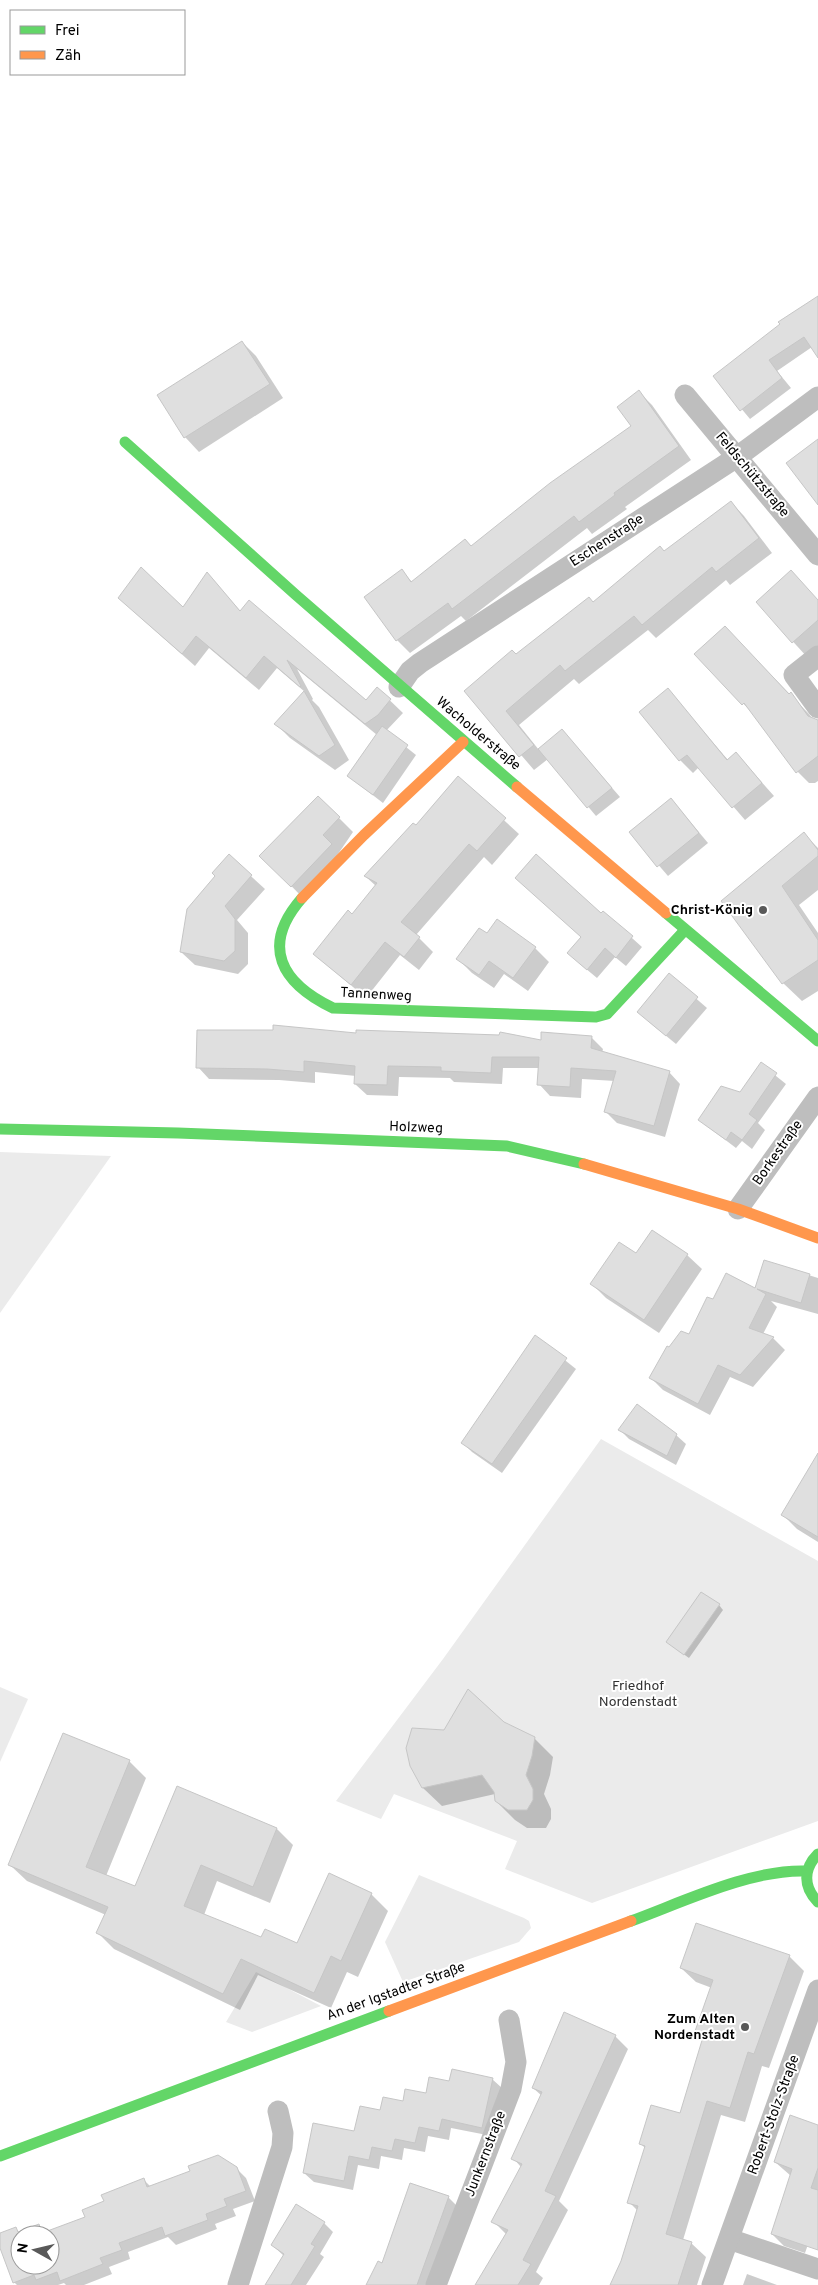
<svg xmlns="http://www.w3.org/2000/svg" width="818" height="2285" viewBox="0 0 818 2285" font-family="Overpass,sans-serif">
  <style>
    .green { fill: #ebebeb }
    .shadow { fill: #0003; fill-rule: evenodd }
    .building { fill: #dfdfdf; stroke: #c6c6c6; fill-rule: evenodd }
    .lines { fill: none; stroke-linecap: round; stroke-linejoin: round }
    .street { stroke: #bebebe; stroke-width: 21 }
    .fast { stroke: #63d668; stroke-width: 11 }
    .slow { stroke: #ff974d; stroke-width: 11 }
    .poi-dot { fill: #595959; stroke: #fff; stroke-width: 2 }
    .labels { text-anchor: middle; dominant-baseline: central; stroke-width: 4; stroke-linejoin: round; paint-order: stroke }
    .street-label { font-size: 14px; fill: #000; stroke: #fff }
    .poi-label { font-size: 14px; font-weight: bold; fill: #000; stroke: #fff; text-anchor: end }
    .park-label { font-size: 14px; fill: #323232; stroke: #fff }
  </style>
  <rect width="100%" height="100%" fill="#fff"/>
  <g class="green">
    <polygon points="0,1152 111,1156 0,1313"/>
    <polygon points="601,1439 818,1561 818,1821 592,1903 505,1869 517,1841 394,1794 381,1819 336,1801 443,1659"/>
    <polygon points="0,1687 28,1699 0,1762"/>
    <polygon points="419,1875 524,1918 529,1921 531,1928 519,1942 403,1982 385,1942"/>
    <polygon points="256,1972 321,2006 252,2032 226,2022"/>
  </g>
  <g class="shadow">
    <polygon points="818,297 818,353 812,347 777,371 791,388 750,419 715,377"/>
    <polygon points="242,342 256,356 283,398 199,452 185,437"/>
    <polygon points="639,392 652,405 691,460 625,507 627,509 592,534 587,528 466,621 461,616 410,653 397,640 402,571 412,582 472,547 632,426"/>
    <polygon points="731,502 744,516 772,553 730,585 726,580 656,638 648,630 579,684 574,679 519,725 539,750 562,730 620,797 596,816 548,759 534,770 466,691 665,553"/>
    <polygon points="207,574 241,612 366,702 377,688 403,713 386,731 416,755 383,803 348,776 377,735 297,669 313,699 312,700 319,707 349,760 335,770 290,738 276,724 305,692 277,668 259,690 209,648 195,666 133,611 183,609"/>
    <polygon points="818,600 818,647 807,657 757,602"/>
    <polygon points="739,642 809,714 818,726 818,781 815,783 809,783 794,768 758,719 696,654"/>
    <polygon points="668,690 728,760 736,753 774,796 745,820 699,767 693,773 680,760 641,712"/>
    <polygon points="458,778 519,834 492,865 484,857 416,935 433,952 419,970 400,955 366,998 314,954 352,915 376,886 365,876 416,827"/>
    <polygon points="318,797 353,832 306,901 261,855"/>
    <polygon points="671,799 708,843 668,876 630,832"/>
    <polygon points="804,834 818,848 818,890 799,905 818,933 818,991 802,1001 783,983 723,902"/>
    <polygon points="229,856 265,889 237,920 248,933 248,964 238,974 195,965 181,952 216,876"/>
    <polygon points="603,912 642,947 626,966 615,957 597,978 579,963"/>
    <polygon points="487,935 535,948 549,962 528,991 504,974 494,988 472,973 458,959"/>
    <polygon points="669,975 707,1008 676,1044 648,1021"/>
    <polygon points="357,1034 542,1042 591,1037 603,1049 602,1053 669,1072 680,1084 665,1137 617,1123 606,1112 615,1081 582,1079 581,1098 550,1096 539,1084 540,1068 503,1068 502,1084 454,1082 450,1078 399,1077 398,1096 367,1095 355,1084 356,1076 315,1072 315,1083 279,1080 209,1079 198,1067"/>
    <polygon points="761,1064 786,1084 758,1123 765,1130 752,1149 742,1141 736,1148 699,1120 741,1093"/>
    <polygon points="687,1255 702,1269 659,1333 606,1298 592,1284"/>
    <polygon points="764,1261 818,1278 818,1314 771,1301 777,1307 763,1334 773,1338 785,1350 753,1387 730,1377 710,1415 663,1390 651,1378 669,1348 689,1335 713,1301 756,1290"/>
    <polygon points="536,1337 576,1369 502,1473 472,1452 463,1443"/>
    <polygon points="620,1430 676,1435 686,1444 676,1465 629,1439"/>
    <polygon points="818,1468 818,1542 797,1529 783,1515"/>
    <polygon points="719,1605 723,1610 689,1658 672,1646"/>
    <polygon points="445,1731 534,1738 553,1757 550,1775 544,1794 551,1809 551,1819 546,1828 527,1828 515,1820 496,1801 495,1794 442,1806 423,1788"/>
    <polygon points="129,1761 146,1778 106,1876 136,1888 277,1829 293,1845 270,1903 217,1881 204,1915 262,1938 298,1945 371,1894 388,1911 358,1977 347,1972 331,2008 258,1975 240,2010 114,1949 98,1933 106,1915 27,1881 10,1865"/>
    <polygon points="789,1956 804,1971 769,2068 762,2066 745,2122 721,2115 683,2240 691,2243 706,2257 697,2285 611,2285 623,2261 638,2211 629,2202 645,2148 640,2143 680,2115 703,2042 695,2034 712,1988 696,1982 681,1968"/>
    <polygon points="615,2036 628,2049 559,2201 568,2210 536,2272 543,2278 539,2285 476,2285 506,2234 493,2221 521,2167 513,2158 542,2096 533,2088"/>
    <polygon points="492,2079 502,2088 492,2136 451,2128 449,2140 428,2136 425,2152 404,2148 402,2160 381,2156 379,2169 358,2165 353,2190 314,2182 304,2173 381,2112 427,2095 450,2083"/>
    <polygon points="818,2126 818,2216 805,2253 784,2246 772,2234 791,2176 775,2162"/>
    <path d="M236,2168L246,2178L255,2201L233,2209L236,2216L215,2224L217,2229L176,2245L168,2237L128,2252L130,2259L109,2267L112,2274L84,2285H66L64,2283L58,2285H17L14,2282L0,2245V2235L16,2229L20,2233L39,2226L46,2233L87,2217L105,2202L144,2180L151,2187ZM20,2235H50V2265H20Z"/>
    <polygon points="448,2197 460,2209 433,2285 368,2285 382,2265"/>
    <polygon points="324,2223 333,2232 320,2254 324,2257 306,2285 266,2285 284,2256 272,2245"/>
    <polygon points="747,2274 777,2285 743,2285"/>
  </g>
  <g class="building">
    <polygon points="818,296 818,358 804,337 769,360 782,378 740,411 713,376 780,324 778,322"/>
    <polygon points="242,341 270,384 184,438 157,395"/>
    <polygon points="639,390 679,446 614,493 615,495 579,522 574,516 452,609 448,603 396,641 364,597 402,569 411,582 465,539 471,546 550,483 631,426 617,407"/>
    <polygon points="818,439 818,505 786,463"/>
    <polygon points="731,501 759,538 716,572 712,567 642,625 634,616 565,671 560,665 506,711 534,745 519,757 464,691 512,650 516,654 589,597 593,602 660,546 664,551"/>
    <polygon points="141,567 183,607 207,572 240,611 249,600 366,700 377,687 391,699 378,715 365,724 287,660 301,686 300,687 264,656 246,678 196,636 182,654 118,598"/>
    <polygon points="791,570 818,600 818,620 792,643 756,602"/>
    <polygon points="725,626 789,694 791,692 808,716 818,720 818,756 796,773 744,703 742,705 694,654"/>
    <polygon points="668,688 727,760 736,752 762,783 732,808 687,755 679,761 639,712"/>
    <polygon points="304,691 335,745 319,756 274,724"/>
    <polygon points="382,726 408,745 373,795 347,776"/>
    <polygon points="562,729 612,788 587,808 538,749"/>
    <polygon points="458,776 506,818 477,851 469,844 401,922 420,937 404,957 385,942 351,985 313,954 348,910 352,914 377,883 364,876 413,823 416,825"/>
    <polygon points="318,796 340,817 323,835 332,844 291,887 259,856"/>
    <polygon points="671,798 699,833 657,867 629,832"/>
    <polygon points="804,832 818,850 818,856 782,886 818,940 818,960 782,984 721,901"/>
    <polygon points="229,854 252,875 225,906 235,919 235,951 224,961 180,952 187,909 215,876 212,873"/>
    <polygon points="536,854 601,913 603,911 633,936 616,958 605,948 587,970 567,953 581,937 515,878"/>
    <polygon points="497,919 536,947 513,978 489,961 479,975 456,959 479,928 487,933"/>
    <polygon points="669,973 698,997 666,1036 637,1012"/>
    <polygon points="273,1025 356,1033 356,1030 499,1035 500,1032 541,1040 541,1032 592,1036 591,1048 670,1071 654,1126 604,1112 616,1071 571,1068 570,1087 537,1085 539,1057 492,1057 491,1073 441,1071 441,1067 388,1066 387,1085 354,1084 355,1066 304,1061 304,1072 267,1069 196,1068 197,1030 273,1030"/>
    <polygon points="761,1062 777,1073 749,1114 757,1120 742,1140 731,1132 726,1140 698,1120 721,1086 740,1092"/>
    <polygon points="652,1230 688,1254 644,1320 590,1284 619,1242 636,1253"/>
    <polygon points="764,1260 810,1274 801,1303 757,1289 766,1294 749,1328 774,1337 740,1375 718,1365 698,1404 649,1378 667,1346 669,1347 681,1331 689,1334 707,1297 713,1299 726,1273 755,1288"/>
    <polygon points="535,1335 567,1358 492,1464 461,1443"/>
    <polygon points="637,1404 677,1434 667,1456 618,1430"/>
    <polygon points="818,1453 818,1537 781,1515"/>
    <polygon points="701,1592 720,1604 684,1655 666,1642"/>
    <polygon points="468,1689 504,1722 535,1737 532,1756 526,1775 533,1789 533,1800 527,1810 508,1810 495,1801 494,1792 482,1775 422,1788 410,1766 406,1748 412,1728 444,1730"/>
    <polygon points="63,1733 130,1760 86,1867 135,1886 177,1786 277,1828 253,1887 201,1865 184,1906 261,1937 265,1929 297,1943 329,1873 372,1893 341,1961 331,1956 314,1993 241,1959 223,1994 96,1933 108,1907 8,1865"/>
    <polygon points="696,1923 790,1955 754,2054 748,2052 730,2108 707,2101 666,2234 692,2242 678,2285 610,2285 621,2261 638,2206 627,2203 645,2146 639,2144 651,2105 680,2113 703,2037 694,2034 713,1980 680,1968"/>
    <polygon points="564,2012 616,2035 545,2191 556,2196 523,2260 531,2264 518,2285 475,2285 508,2230 491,2222 522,2164 511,2159 542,2092 532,2088"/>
    <polygon points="452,2069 493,2078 482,2128 442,2119 439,2131 419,2127 415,2143 395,2139 392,2151 372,2147 369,2160 349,2156 344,2181 303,2173 313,2123 354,2131 360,2106 380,2110 383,2097 403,2101 405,2089 426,2093 429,2077 449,2081"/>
    <polygon points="790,2115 818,2125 818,2168 811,2188 818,2190 818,2250 771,2234 792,2169 774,2162"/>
    <path d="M218,2155L237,2167L246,2191L224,2199L227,2206L206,2214L208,2220L165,2236L162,2227L119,2243L122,2250L100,2258L103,2264L60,2281L57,2272L36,2280L34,2275L13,2283L0,2248V2233L16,2227L18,2232L39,2224L42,2233L85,2217L82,2210L104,2201L101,2195L144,2178L147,2187L190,2171L188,2166ZM20,2235H50V2265H20Z"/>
    <polygon points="410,2183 449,2196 417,2285 366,2285 378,2261 382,2263"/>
    <polygon points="296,2204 325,2222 311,2244 315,2246 291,2285 265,2285 284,2254 271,2245"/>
  </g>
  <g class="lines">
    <g class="street">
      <polyline points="685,395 818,555"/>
      <polyline points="818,656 794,675 818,708"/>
      <polyline points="399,687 410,671 420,663 737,457 818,397"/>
      <polyline points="738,1209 818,1097"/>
      <polyline points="729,2239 818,2269"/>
      <polyline points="238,2285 282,2147 283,2133 278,2111"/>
      <polyline points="436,2285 511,2089 516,2062 509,2020"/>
      <polyline points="712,2285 818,1990"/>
    </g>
    <g class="fast">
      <polyline points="125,442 296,595 517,787"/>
      <path d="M302,898C260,946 281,983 333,1008L596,1017L607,1014L685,930"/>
      <polyline points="666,913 818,1041"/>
      <polyline points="0,1129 178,1133 507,1146 584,1164"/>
      <path d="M818,1854C803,1869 803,1887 818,1902"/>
      <path d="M631,1921C683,1902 751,1869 806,1871"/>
      <polyline points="0,2156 389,2011"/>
    </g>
    <g class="slow">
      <polyline points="517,787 666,913"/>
      <polyline points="302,898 364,835 463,742"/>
      <polyline points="584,1164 738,1209 818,1238"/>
      <polyline points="389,2011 631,1921"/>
    </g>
  </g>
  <g class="poi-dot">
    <circle cx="763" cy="910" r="5"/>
    <circle cx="745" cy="2027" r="5"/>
  </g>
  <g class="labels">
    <g class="street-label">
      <text transform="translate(752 475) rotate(50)">Feldschützstraße</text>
      <text transform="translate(607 541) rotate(-33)">Eschenstraße</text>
      <text transform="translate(478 734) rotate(40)">Wacholderstraße</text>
      <text transform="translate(376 995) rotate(3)">Tannenweg</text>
      <text transform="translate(416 1128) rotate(2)">Holzweg</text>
      <text transform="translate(778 1153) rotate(-55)">Borkestraße</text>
      <text transform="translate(396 1992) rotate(-20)">An der Igstadter Straße</text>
      <text transform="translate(774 2115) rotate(-70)">Robert-Stolz-Straße</text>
      <text transform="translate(486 2154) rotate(-69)">Junkernstraße</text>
    </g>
    <g class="poi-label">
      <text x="753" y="910">Christ-König</text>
      <text x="735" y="2019">Zum Alten<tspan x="735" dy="16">Nordenstadt</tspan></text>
    </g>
    <g class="park-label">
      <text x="638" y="1686">Friedhof<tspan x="638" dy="16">Nordenstadt</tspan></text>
    </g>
  </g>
  <rect x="10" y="10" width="175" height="65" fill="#ffffff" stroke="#999999"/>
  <rect x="20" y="26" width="25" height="8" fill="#63d668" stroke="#999999"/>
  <text x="55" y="35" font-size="15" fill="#000000">Frei</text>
  <rect x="20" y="51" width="25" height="8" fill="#ff974d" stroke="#999999"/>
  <text x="55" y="60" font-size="15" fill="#000000">Zäh</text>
  <g transform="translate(35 2250) rotate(278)"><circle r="24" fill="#ffffff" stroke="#999999"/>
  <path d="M0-4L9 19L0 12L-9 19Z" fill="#595959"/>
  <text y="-8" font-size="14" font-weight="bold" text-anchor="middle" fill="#000000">N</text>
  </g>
</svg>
